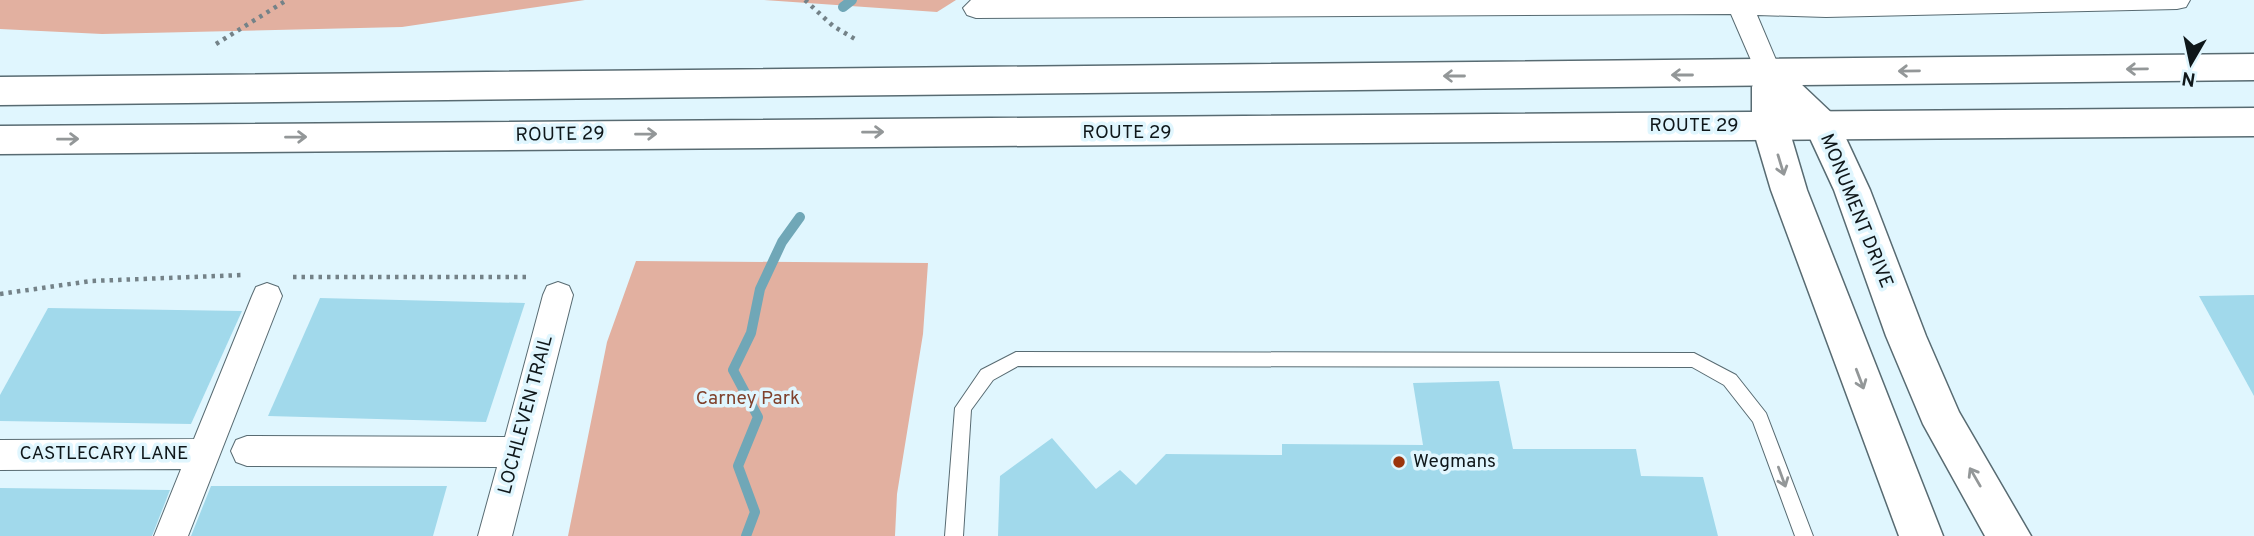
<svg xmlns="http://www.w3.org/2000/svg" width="2254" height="536" viewBox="0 0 2254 536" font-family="Overpass,sans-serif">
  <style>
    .forest { fill: #e2b0a0 }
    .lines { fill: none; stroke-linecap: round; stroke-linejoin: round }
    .stream { stroke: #70a7b7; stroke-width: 10 }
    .building { fill: #a1d9eb }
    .service-casing { stroke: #586b72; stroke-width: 2 }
    .minor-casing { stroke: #586b72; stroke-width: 2 }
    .secondary-casing { stroke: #586b72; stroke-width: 3 }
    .primary-casing { stroke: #586b72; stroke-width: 3 }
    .path { stroke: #748288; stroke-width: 4.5; stroke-dasharray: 3.5 5; stroke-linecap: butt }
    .service { fill: #fff; fill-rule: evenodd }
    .minor { fill: #fff; fill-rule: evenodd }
    .secondary { fill: #fff; fill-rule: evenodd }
    .primary { fill: #fff; fill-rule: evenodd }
    .oneway { stroke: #939798 }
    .poi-dot { fill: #9b350c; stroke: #e0f6fe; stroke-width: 2.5 }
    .labels { text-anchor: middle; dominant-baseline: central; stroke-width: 7; stroke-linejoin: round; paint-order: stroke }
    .street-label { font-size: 19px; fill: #0f171a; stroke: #e0f6fe }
    .park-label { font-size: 19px; fill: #80422d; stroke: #e0f6fe }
    .poi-label { font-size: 19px; fill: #0f171a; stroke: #e0f6fe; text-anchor: start }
  </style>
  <rect width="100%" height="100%" fill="#e0f6fe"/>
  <g class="forest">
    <polygon points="0,0 585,0 402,27 102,34 0,29"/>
    <polygon points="764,0 956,0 937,12"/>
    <polygon points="636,261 928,263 923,334 897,494 895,536 568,536 607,342"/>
  </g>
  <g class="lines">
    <g class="stream">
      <polyline points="843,7 852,0"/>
      <polyline points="746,536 755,512 738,466 758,417 733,370 751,333 760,289 782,242 800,217"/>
    </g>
  </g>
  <g class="building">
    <polygon points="2254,295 2254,396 2199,296"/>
    <polygon points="320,298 525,303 486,422 268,416"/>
    <polygon points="48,308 242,311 191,424 0,421 0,395"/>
    <polygon points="1499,381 1513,449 1636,449 1641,476 1703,477 1718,536 998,536 1000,476 1052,438 1096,489 1120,470 1136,485 1166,454 1282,455 1282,444 1423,445 1413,383"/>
    <polygon points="211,486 447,486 433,536 191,536"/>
    <polygon points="0,488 170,490 152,536 0,536"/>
  </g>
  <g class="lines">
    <defs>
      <polygon id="service" points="1016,352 1694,353 1736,375 1766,413 1813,536 1795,536 1753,422 1724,385 1692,367 1018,366 993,380 971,410 963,536 945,536 955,408 981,370"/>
      <g id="minor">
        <polygon points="971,0 2190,0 2186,7 2177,9 1826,17 1757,15 1782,74 1778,81 1769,84 1760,81 1731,14 976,18 967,15 963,8"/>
        <polygon points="558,282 569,286 573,295 512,536 478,536 497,467 247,466 236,462 231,451 236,440 247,436 505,437 543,295 547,286"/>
        <polygon points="267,283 278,287 282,296 188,536 154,536 181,469 0,470 0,440 194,439 252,296 256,287"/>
      </g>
      <polygon id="secondary" points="1769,61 1781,65 1836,117 1870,190 1926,336 1959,412 2031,536 1985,536 1923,424 1886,336 1834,190 1809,136 1787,114 1788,126 1807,190 1943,536 1899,536 1771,190 1752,126 1752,87 1755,80 1752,74 1757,65"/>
      <g id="primary">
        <polygon points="2254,54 2254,80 0,105 0,77"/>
        <polygon points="2254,108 2254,136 0,154 0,126"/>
      </g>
    </defs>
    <use href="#service" class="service-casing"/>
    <use href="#minor" class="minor-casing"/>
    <use href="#secondary" class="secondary-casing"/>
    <use href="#primary" class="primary-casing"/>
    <g class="path">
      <polyline points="805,0 833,26 855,39"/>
      <polyline points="216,44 287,0"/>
      <polyline points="293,277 529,277"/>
      <polyline points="0,294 91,281 243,275"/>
    </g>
    <use href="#service" class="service"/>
    <use href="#minor" class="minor"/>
    <use href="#secondary" class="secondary"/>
    <use href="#primary" class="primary"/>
  </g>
  <defs><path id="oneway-shaft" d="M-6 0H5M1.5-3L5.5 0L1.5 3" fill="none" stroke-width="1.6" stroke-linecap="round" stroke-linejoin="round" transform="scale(1.75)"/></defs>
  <g class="oneway">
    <use href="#oneway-shaft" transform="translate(2137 69) rotate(179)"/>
    <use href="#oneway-shaft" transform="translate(1909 71) rotate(179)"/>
    <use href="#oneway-shaft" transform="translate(1682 75) rotate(180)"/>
    <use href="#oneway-shaft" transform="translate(1454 76) rotate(180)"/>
    <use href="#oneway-shaft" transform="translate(873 132) rotate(-1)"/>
    <use href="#oneway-shaft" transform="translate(646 134) rotate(-1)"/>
    <use href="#oneway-shaft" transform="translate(296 137) rotate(-1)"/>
    <use href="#oneway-shaft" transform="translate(68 139) rotate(-1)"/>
    <use href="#oneway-shaft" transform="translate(1781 165) rotate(73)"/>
    <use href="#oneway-shaft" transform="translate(1860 379) rotate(69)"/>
    <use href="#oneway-shaft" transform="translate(1782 477) rotate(70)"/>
    <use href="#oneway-shaft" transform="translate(1975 477) rotate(-120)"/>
  </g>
  <circle class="poi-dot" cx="1399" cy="462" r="7"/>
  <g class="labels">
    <g class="street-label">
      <text x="1694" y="126">ROUTE 29</text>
      <text x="1127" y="133">ROUTE 29</text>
      <text transform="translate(560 135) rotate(-1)">ROUTE 29</text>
      <text transform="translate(1856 211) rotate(68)">MONUMENT DRIVE</text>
      <text transform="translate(526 415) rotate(-75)">LOCHLEVEN TRAIL</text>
      <text x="104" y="454">CASTLECARY LANE</text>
    </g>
    <g class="park-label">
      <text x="748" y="399">Carney Park</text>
    </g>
    <g class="poi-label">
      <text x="1413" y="462">Wegmans</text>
    </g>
  </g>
  <g transform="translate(2191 63) rotate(189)" stroke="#e0f6fe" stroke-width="5" paint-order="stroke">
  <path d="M0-5L12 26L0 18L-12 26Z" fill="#0f171a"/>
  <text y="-10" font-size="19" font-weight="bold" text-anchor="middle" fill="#0f171a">N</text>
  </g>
</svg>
